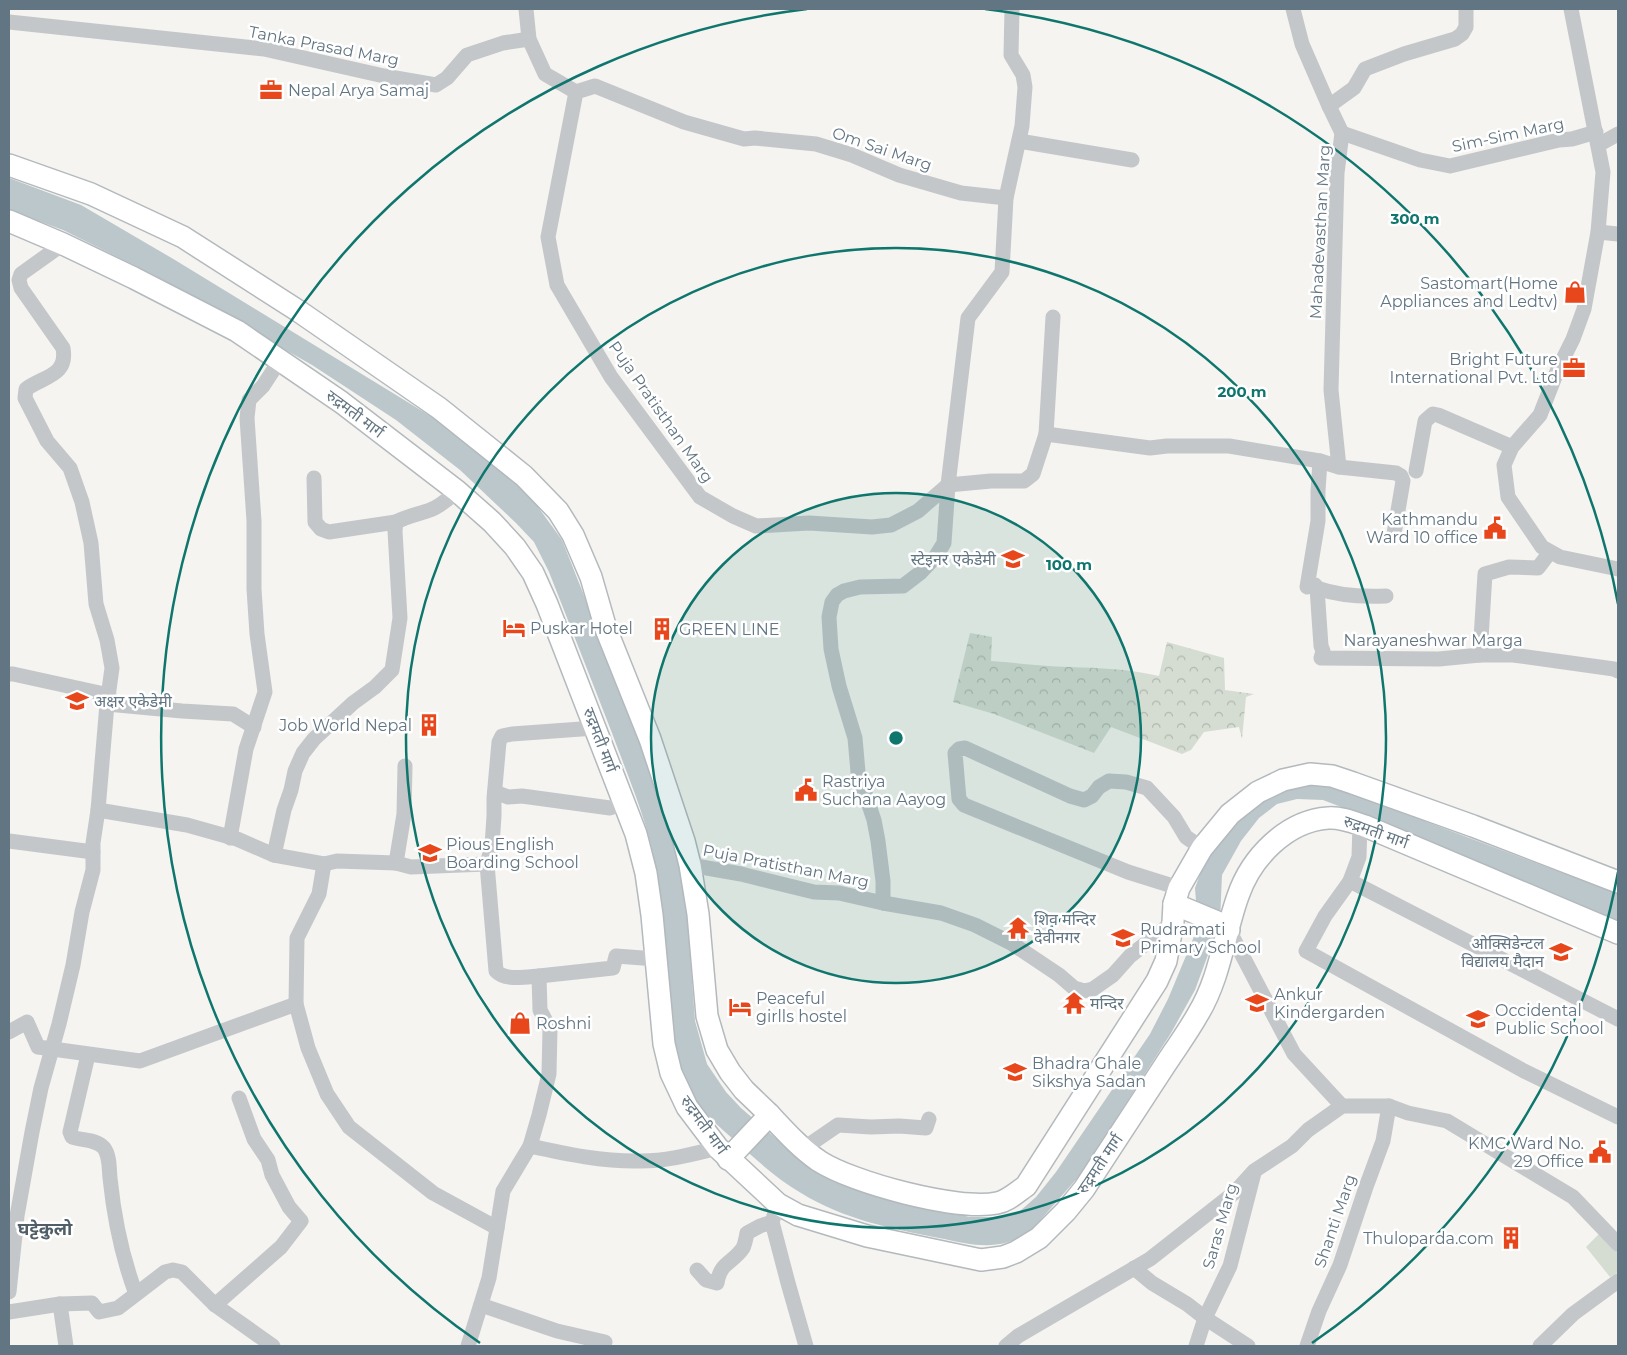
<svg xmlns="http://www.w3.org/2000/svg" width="1627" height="1355" viewBox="0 0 1627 1355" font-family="Montserrat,'Noto Sans Devanagari',sans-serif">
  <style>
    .park { fill: url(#park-crowns) }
    .pitch { fill: #d5dcd1 }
    .water { fill: #bbc7cb }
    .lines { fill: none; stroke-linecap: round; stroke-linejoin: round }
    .secondary-casing { stroke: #b3b9bd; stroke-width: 24 }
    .street { stroke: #c4c7ca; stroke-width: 15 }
    .secondary { stroke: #fff; stroke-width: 21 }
    .ring { fill: none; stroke: #0f766e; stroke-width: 2.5 }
    .labels { text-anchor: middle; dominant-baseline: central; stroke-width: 5; stroke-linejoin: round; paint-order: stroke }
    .street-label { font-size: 16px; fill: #627582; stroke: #fff }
    .poi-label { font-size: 16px; fill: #627582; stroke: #fff; text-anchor: start }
    .neighbourhood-label { font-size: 18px; font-weight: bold; fill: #505e67; stroke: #fff }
    .centre { fill: #0f766e; stroke: #fff; stroke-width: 2.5 }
    .ring-label { font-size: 15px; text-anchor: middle; font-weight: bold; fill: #0f766e; stroke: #fff; stroke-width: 5; stroke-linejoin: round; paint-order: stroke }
  </style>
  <defs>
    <pattern id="park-crowns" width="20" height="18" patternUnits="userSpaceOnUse" patternTransform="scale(1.25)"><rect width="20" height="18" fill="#d5dcd1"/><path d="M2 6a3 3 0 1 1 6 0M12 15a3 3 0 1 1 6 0" fill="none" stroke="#b0b7af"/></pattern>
  </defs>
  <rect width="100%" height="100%" fill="#f5f4f0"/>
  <path class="park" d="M970,633L992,637L991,661C1017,663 1043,666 1069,667C1100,668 1129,669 1159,676L1167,642L1224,658L1225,690L1254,694L1246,697L1242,739L1239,727L1204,732L1191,750L1182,754L1111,727L1094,753L994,714L953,702Z"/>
  <polygon class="pitch" points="1602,1231 1618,1250 1618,1272 1610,1277 1586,1247"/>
  <path class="water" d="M9,178L81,205L175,260L383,387L458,433L530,496L562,540L671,815L686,899L695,1021L707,1064L726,1092L741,1108L793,1153L933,1207L969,1217H1005L1020,1211L1036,1197L1056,1172L1150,1034L1168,999L1198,927L1195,888L1202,869L1212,850L1255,799L1307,781L1356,791L1427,822L1618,894V927L1380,822L1323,800L1297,799L1277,804L1259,818L1241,841L1222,875L1220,922L1195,990L1171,1033L1080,1175L1029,1233C996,1252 974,1245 939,1238C892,1229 843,1219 801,1193C779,1180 758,1162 739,1144C719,1127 698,1109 687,1084C673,1052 672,1018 669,983C665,942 662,899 654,858C645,815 627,774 612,733C591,679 570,625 549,572L534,542L516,523L460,470L396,420L312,365L154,275L63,230L9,210Z"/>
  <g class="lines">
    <defs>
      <g id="secondary">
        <polyline points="9,165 91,194 183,237 300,312 439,408 524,476 558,511 573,535 591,577 606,629 650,739 684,841 690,865 698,914 707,1016 717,1050 730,1072 744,1090 769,1114 763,1122 728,1159"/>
        <path d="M9,221L63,244L134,278L237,331L341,402L457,491L492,522L515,547L533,573L547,604L636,834L646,873L652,915L664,1044L671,1073L687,1107L718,1148L778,1204L798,1215L867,1236L981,1260L1003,1257L1016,1252L1039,1238L1066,1211L1084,1189C1111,1148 1138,1106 1165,1065C1176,1048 1188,1032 1198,1014C1220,978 1224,935 1238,896C1251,858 1286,821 1328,818C1341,817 1353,822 1365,826L1618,933"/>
        <polyline points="1174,904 1222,924 1229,930"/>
        <path d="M769,1114C785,1131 800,1148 819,1161C853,1183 958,1211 997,1203C1008,1201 1017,1192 1026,1186L1157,981L1166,961L1173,922L1174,904L1179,888L1202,848L1230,814L1258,792L1283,780L1310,774L1332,776L1353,783L1473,826L1618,882"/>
      </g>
    </defs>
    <use href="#secondary" class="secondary-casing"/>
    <g class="street">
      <polyline points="526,9 529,39 545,74 576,92"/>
      <polyline points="1012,9 1011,55 1023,75 1025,87 1022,126 1006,198 1002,272 968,318 948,485 991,481 1024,481 1033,474 1046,434 1150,448 1167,446 1229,446 1320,461 1339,467 1396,473 1401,476 1403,481 1394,534"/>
      <polyline points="1293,9 1302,44 1329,106 1342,133 1337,173 1331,390 1339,467"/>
      <polyline points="1571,9 1603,172 1598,232 1584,309 1573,339 1558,369 1540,415 1512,447 1504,465 1508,497 1542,547 1560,557 1618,569"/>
      <polyline points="9,22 264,49 384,76 436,85 447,78 467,55 503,43 529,39"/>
      <polyline points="576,92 548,237 557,285 611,377 700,497 733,516 756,526 809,523 872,527 891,525 918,511 948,485 944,543 936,556 920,573 903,586 860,587 844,591 837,595 832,602 829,617 831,649 839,686 855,738 858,772 874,820 878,841 883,881 883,903 839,893 814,892 741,874 690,865"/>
      <polyline points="576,92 595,86 684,122 744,139 755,138 816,144 852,155 899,175 961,193 1006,198"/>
      <polyline points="1329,106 1354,88 1365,69 1404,54 1455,39 1462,34 1466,27 1466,9"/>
      <polyline points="1342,133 1420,160 1450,166 1559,140 1572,139 1596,132"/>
      <polyline points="1019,141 1132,160"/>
      <polyline points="1598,145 1618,134"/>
      <polyline points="1598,232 1618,234"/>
      <path d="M63,244L21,274L19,280L21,288L63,348C68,376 44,376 26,389L25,398L47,441L70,468L82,502L91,543L96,604L107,640L112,668L107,704L98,810L187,825L237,839L274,855L324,864L337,861L396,863L411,867L487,864"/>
      <polyline points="1046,434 1053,317"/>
      <polyline points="1320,461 1318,491 1318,521 1307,587 1315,585 1317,588 1321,646 1323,651 1321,658 1439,659 1480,655 1513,655 1614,669 1618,671"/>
      <polyline points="1416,471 1425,421 1433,414 1438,415 1512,447"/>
      <polyline points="314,478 315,522 321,529 329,532 396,522"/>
      <path d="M1317,588C1339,596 1363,597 1386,596"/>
      <polyline points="1480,655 1485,574 1509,567 1538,568 1550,552"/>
      <polyline points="9,674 13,674 109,695"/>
      <polyline points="107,704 182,711 233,714 254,727"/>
      <polyline points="495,792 508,797 522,796 610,808 625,803"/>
      <polyline points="1360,824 1359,857 1350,881 1325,916 1306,951 1524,1071 1618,1117"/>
      <polyline points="230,838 246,749 265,692 257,634 254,589 254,521 247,418 249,400 263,386 280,360"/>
      <polyline points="9,841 93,852"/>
      <path d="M274,855L284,810L291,790L295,771L303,753L314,739L353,703L375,687L392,670L400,618L395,531L396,522C407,516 419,514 430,510C441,506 449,498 457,491"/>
      <polyline points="396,863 404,814 405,766"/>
      <polyline points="324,864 319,894 297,938 296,1004 308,1048 327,1094 349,1127 433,1193 497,1228"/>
      <polyline points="1350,881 1618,1019"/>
      <polyline points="1179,888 1128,872 964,805 959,799 955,753 959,749 965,748 1070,796 1084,800 1092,796 1099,787 1109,781 1126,782 1147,788 1174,817 1186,837 1202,848"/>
      <polyline points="883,903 941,913 975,925 1011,943 1059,975 1074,988 1084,991 1093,989 1113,975 1130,956 1173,922"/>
      <polyline points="1229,930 1294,1054 1342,1106"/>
      <polyline points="539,976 613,968 616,956 656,959"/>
      <polyline points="9,1032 27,1022 38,1047 140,1061 296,1004"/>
      <path d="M88,1055L70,1132L72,1137C83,1141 96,1139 104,1148C110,1156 109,1169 110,1178C114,1217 122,1257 136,1294"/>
      <path d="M530,1146C566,1154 604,1162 641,1161C668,1161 693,1154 718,1148"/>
      <polyline points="803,1149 838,1125 871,1127 899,1126 926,1128 929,1119"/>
      <polyline points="778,1204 772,1222 788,1283 806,1346"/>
      <polyline points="1134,1268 1152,1283 1187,1304 1205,1318 1248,1346"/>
      <path d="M697,1270L706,1280L717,1283C721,1261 732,1264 743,1248C745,1244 746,1238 747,1233L760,1226L772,1222"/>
      <polyline points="9,1292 17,1216 32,1132 41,1088 59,1024 73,965 82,912 93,870 93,843 98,810"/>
      <polyline points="60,1304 66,1346"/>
      <polyline points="215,1305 281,1247 301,1221 289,1207 272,1175 268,1160 254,1139 239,1098"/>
      <polyline points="481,1305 557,1331 605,1342"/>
      <polyline points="9,1312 60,1304 92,1303 99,1312 118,1308 165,1272 173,1270 182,1272 215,1305 273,1346"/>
      <path d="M468,1346L489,1278L503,1191L530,1146L539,1115L549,1074L550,1029L540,1010L539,976C526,977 505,981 496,971L487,864L492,846L494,816V798L499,742L502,736L512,734L595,728"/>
      <polyline points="1006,1346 1018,1336 1150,1259 1234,1193 1254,1171 1292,1146 1308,1130 1342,1106 1389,1106 1408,1113 1447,1121 1573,1197 1618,1244"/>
      <polyline points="1196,1346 1205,1318 1230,1266 1254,1173"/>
      <polyline points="1307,1346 1319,1311 1340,1265 1366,1187 1383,1141 1389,1106"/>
      <polyline points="1540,1346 1573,1314 1618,1281"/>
    </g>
    <use href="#secondary" class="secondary"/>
  </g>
  <circle cx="896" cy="738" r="245" fill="#0f766e" fill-opacity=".12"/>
  <g class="ring">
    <circle cx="896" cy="738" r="245"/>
    <circle cx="896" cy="738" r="490"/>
    <path d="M1618 872A734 734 0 0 1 1312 1343M480 1343A734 734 0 0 1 807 9M985 9A734 734 0 0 1 1618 604"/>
  </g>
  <defs>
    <symbol id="office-bare" viewBox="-9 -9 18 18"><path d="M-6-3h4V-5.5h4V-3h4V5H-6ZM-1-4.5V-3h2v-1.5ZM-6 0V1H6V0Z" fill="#e8471c" stroke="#fff" stroke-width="2.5" paint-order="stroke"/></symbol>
    <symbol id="shop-bare" viewBox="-9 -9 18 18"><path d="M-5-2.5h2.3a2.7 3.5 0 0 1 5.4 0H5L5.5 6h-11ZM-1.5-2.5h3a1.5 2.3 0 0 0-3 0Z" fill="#e8471c" stroke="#fff" stroke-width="2.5" paint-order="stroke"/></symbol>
    <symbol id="civic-bare" viewBox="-9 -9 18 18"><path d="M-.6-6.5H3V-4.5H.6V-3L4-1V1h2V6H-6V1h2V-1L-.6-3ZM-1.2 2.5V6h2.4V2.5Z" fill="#e8471c" stroke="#fff" stroke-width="2.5" paint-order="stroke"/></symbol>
    <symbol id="school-bare" viewBox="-9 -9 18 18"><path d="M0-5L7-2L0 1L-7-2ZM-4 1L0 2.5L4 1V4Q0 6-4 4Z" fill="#e8471c" stroke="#fff" stroke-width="2.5" paint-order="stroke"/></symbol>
    <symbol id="hotel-bare" viewBox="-9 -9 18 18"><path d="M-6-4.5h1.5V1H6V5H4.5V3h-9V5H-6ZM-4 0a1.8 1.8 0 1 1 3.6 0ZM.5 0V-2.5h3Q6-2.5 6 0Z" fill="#e8471c" stroke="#fff" stroke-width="2.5" paint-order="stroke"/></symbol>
    <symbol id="building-bare" viewBox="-9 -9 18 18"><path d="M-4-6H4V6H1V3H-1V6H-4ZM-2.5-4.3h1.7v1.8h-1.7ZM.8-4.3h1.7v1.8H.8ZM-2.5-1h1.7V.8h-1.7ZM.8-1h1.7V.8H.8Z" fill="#e8471c" stroke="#fff" stroke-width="2.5" paint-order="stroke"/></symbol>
    <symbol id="temple-bare" viewBox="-9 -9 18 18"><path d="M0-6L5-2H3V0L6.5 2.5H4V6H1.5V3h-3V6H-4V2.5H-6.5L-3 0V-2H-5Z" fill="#e8471c" stroke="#fff" stroke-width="2.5" paint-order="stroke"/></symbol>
  </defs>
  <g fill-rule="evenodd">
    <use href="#office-bare" x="255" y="74" width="32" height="32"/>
    <use href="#shop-bare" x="1559" y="276" width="32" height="32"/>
    <use href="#office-bare" x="1558" y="352" width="32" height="32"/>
    <use href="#civic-bare" x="1479" y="512" width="32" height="32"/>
    <use href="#school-bare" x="997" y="543" width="32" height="32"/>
    <use href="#hotel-bare" x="498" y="612" width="32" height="32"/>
    <use href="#building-bare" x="646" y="613" width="32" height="32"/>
    <use href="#school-bare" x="61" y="685" width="32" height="32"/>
    <use href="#building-bare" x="413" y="709" width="32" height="32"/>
    <use href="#civic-bare" x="790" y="774" width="32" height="32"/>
    <use href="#school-bare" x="414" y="837" width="32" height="32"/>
    <use href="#temple-bare" x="1002" y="912" width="32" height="32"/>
    <use href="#school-bare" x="1107" y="922" width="32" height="32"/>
    <use href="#school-bare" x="1545" y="936" width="32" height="32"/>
    <use href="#temple-bare" x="1058" y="987" width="32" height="32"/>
    <use href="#school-bare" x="1241" y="987" width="32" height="32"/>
    <use href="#hotel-bare" x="724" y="991" width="32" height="32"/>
    <use href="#school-bare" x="1462" y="1003" width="32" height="32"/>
    <use href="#shop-bare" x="504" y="1007" width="32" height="32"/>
    <use href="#school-bare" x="999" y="1056" width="32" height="32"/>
    <use href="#civic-bare" x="1584" y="1136" width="32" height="32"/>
    <use href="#building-bare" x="1495" y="1222" width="32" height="32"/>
  </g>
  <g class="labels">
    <g class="street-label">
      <text transform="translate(324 46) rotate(11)">Tanka Prasad Marg</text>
      <text transform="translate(1508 135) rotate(-12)">Sim-Sim Marg</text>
      <text transform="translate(882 149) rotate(19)">Om Sai Marg</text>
      <text transform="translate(1320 232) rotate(-87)">Mahadevasthan Marg</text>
      <text transform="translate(661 412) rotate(55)">Puja Pratisthan Marg</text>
      <text transform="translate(355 414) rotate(37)">रुद्रमती मार्ग</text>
      <text x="1433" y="640">Narayaneshwar Marga</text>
      <text transform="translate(600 740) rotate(69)">रुद्रमती मार्ग</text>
      <text transform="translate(1376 832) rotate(20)">रुद्रमती मार्ग</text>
      <text transform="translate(786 866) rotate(11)">Puja Pratisthan Marg</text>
      <text transform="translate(704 1125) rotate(54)">रुद्रमती मार्ग</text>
      <text transform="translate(1100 1164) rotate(-56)">रुद्रमती मार्ग</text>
      <text transform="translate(1335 1221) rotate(-71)">Shanti Marg</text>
      <text transform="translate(1220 1226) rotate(-74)">Saras Marg</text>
    </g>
    <g class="poi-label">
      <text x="288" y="90">Nepal Arya Samaj</text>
      <text x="1558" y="283" text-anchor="end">Sastomart(Home<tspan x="1558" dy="18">Appliances and Ledtv)</tspan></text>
      <text x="1558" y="359" text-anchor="end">Bright Future<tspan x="1558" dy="18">International Pvt. Ltd</tspan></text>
      <text x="1478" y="519" text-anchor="end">Kathmandu<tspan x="1478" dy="18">Ward 10 office</tspan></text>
      <text x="996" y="559" text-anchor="end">स्टेइनर एकेडेमी</text>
      <text x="530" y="628">Puskar Hotel</text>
      <text x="679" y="629">GREEN LINE</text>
      <text x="94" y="701">अक्षर एकेडेमी</text>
      <text x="412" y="725" text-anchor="end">Job World Nepal</text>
      <text x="822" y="781">Rastriya<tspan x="822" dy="18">Suchana Aayog</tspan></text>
      <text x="446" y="844">Pious English<tspan x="446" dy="18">Boarding School</tspan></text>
      <text x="1034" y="919">शिव मन्दिर<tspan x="1034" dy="18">देवीनगर</tspan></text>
      <text x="1140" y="929">Rudramati<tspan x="1140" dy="18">Primary School</tspan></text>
      <text x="1544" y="943" text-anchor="end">ओक्सिडेन्टल<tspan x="1544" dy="18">विद्यालय मैदान</tspan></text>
      <text x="1274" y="994">Ankur<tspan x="1274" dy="18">Kindergarden</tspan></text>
      <text x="756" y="998">Peaceful<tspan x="756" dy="18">girlls hostel</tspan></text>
      <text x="1090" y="1003">मन्दिर</text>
      <text x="1495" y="1010">Occidental<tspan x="1495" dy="18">Public School</tspan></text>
      <text x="536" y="1023">Roshni</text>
      <text x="1032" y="1063">Bhadra Ghale<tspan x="1032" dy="18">Sikshya Sadan</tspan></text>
      <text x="1584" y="1143" text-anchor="end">KMC Ward No.<tspan x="1584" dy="18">29 Office</tspan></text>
      <text x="1494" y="1238" text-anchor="end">Thuloparda.com</text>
    </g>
    <g class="neighbourhood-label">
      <text x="45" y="1229">घट्टेकुलो</text>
    </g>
  </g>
  <circle cx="896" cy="738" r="8" class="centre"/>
  <g class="ring-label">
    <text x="1415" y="224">300 m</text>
    <text x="1242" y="397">200 m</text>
    <text x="1069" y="570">100 m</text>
  </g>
  <rect width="1627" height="1355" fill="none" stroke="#627582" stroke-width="20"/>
</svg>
